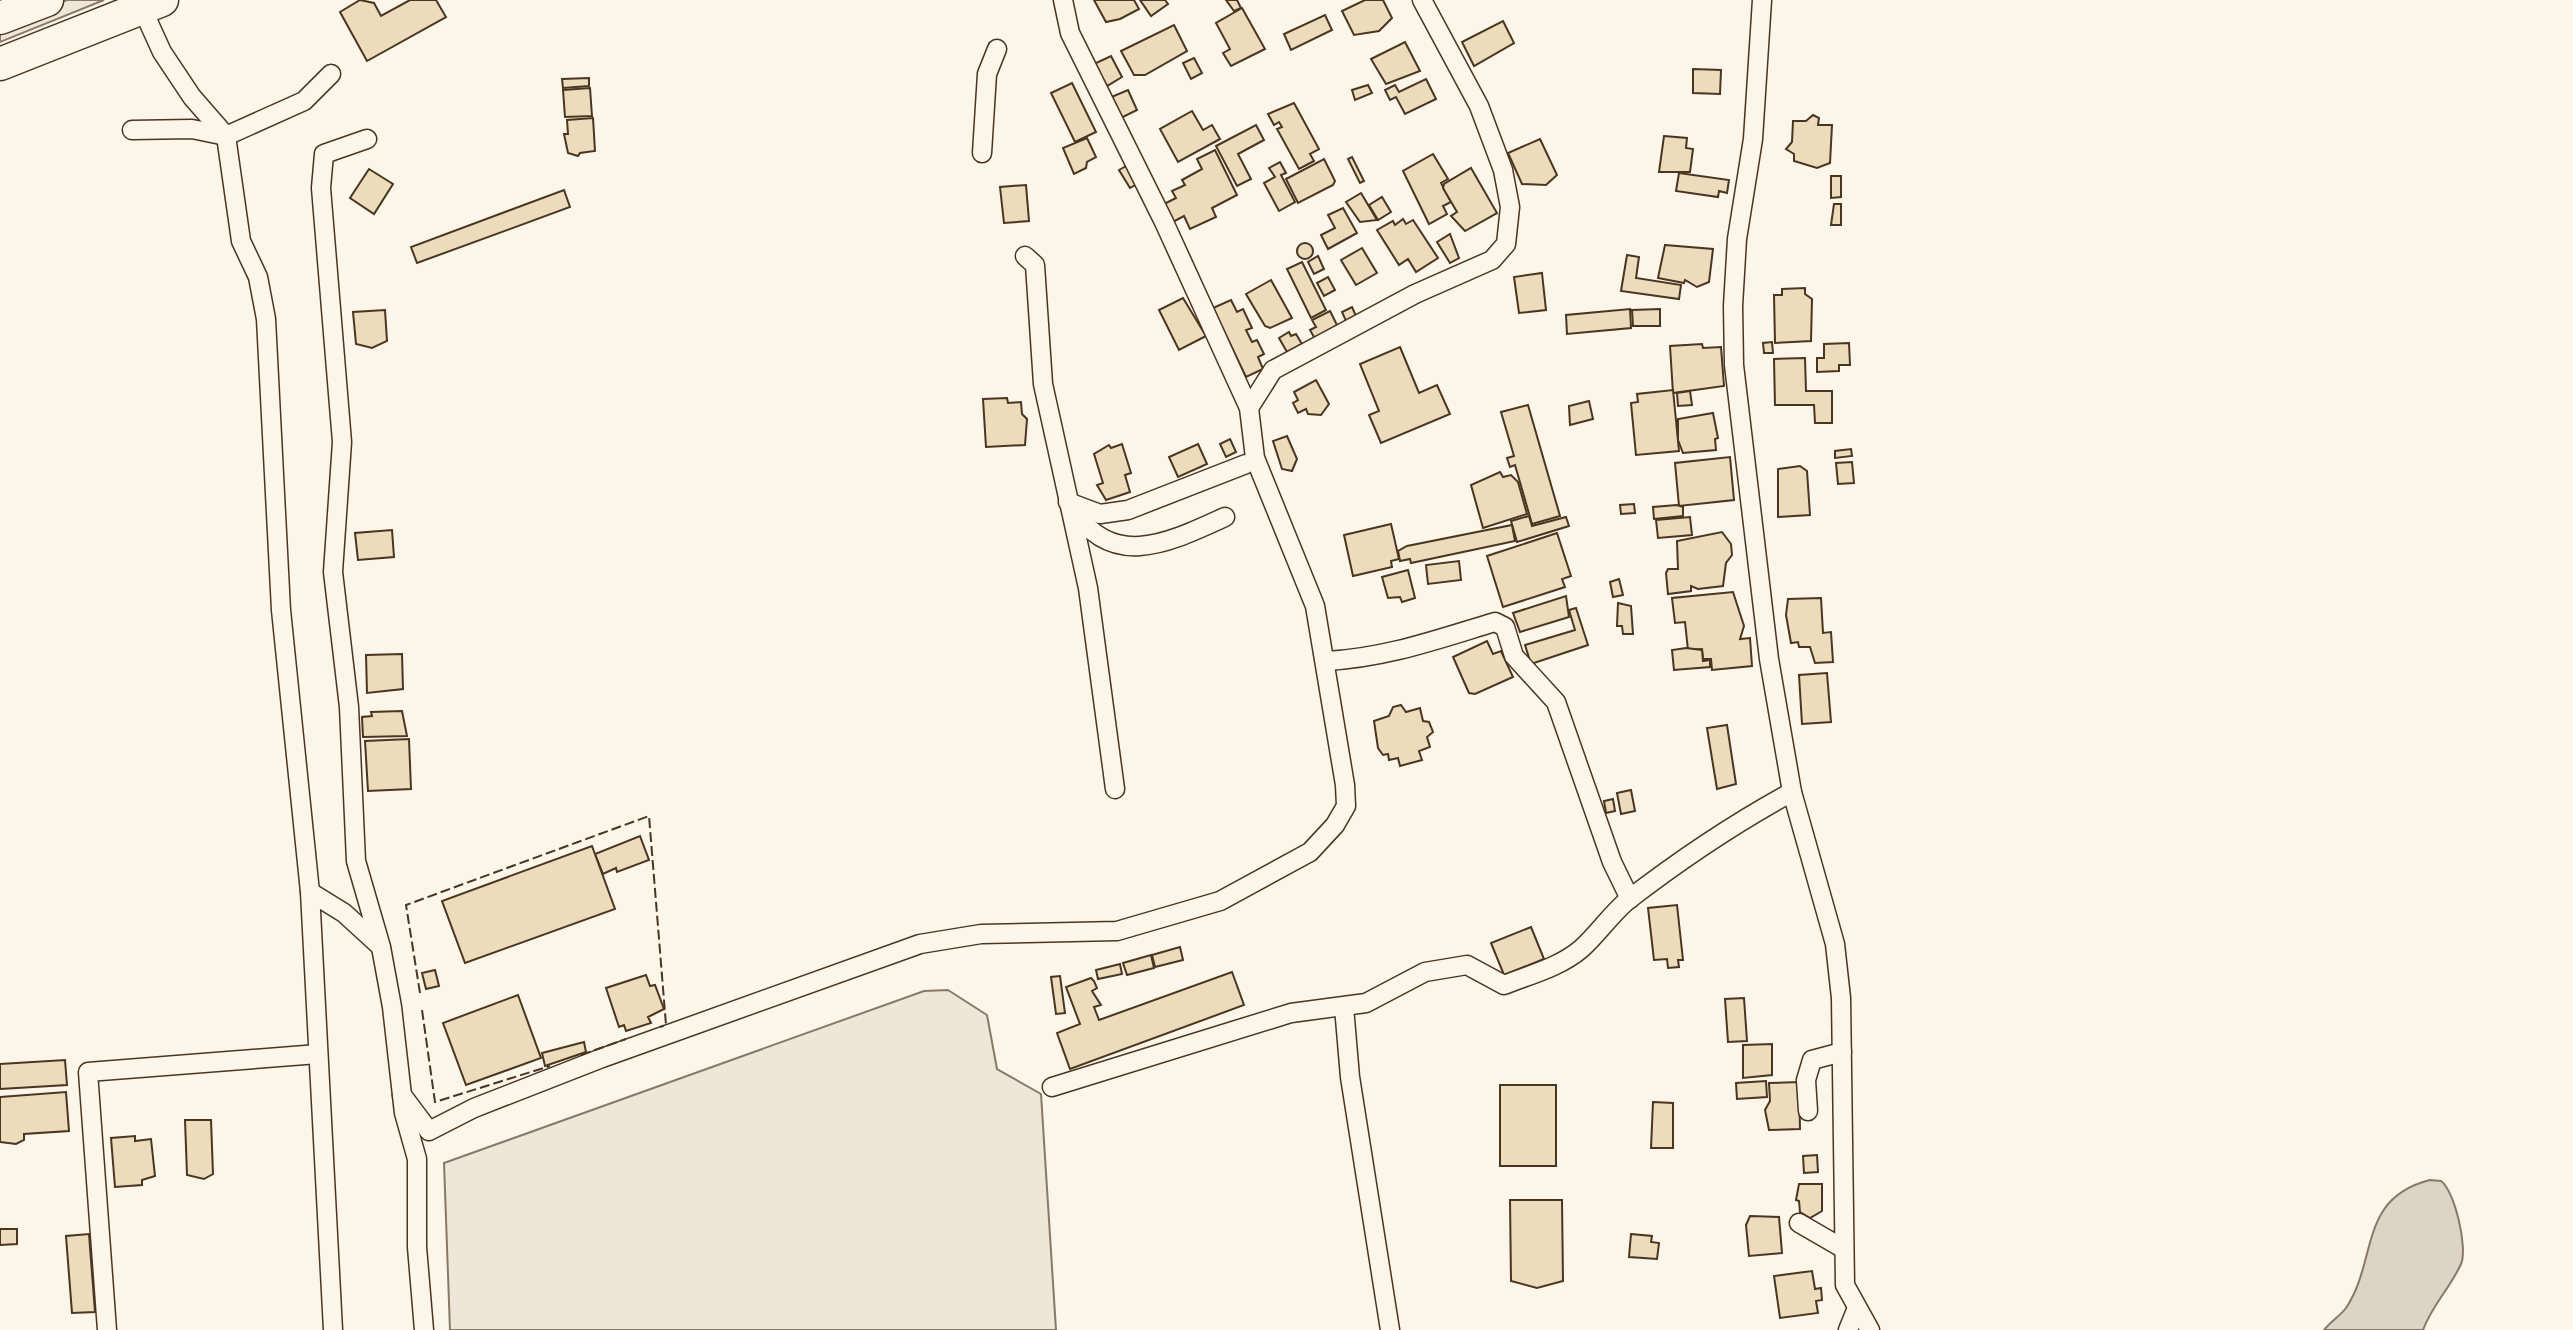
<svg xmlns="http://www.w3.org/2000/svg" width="2573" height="1330" viewBox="0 0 2573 1330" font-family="'Open Sans',sans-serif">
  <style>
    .green { fill: #ede6d9; stroke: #887966; stroke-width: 2 }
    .water { fill: #dcd4c6; stroke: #887966; stroke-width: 2 }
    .building { fill: #ecdcbc; stroke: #4a3520; stroke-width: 2 }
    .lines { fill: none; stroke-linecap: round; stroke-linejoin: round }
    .minor-casing { stroke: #4a3520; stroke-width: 21 }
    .trunk-casing { stroke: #4a3520; stroke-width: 35 }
    .minor { stroke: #fbf6e9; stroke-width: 18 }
    .trunk { stroke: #fbf6e9; stroke-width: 32 }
    .fence { stroke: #4a3520; stroke-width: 2; stroke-dasharray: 10 4; stroke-linecap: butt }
  </style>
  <rect width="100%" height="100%" fill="#fbf6e9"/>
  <g class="green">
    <polygon points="67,0 104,0 0,42 0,25"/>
    <polygon points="948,990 987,1015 997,1069 1041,1094 1056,1330 450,1330 444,1163 924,991"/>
  </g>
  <path class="water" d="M2430,1180L2441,1181C2455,1191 2468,1249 2461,1264C2451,1287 2432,1305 2423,1330H2324C2330,1322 2340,1316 2346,1308C2378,1260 2358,1198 2430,1180Z"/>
  <g class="building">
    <polygon points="360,0 374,3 381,16 410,0 436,0 446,17 367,61 340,12"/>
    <polygon points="1094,0 1134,0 1139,9 1120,19 1106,22"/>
    <polygon points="1140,0 1165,0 1168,4 1151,16"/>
    <polygon points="1226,0 1237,0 1241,8 1234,11"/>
    <polygon points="1365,0 1383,0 1392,18 1379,31 1354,35 1342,11"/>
    <polygon points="1242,8 1265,49 1231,66 1223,53 1230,49 1216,23"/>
    <polygon points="1325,15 1332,30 1291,50 1284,34"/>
    <polygon points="1503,21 1514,43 1474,66 1462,42"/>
    <polygon points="1174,25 1187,51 1145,75 1134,75 1121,51"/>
    <polygon points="1405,42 1420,71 1386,84 1371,59"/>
    <polygon points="1111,56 1122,77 1107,86 1094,64"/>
    <polygon points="1194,58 1202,73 1191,79 1183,63"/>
    <polygon points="1693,69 1721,70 1720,94 1693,93"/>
    <polygon points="589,78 589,86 563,88 562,79"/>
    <polygon points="1426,79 1436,99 1405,114 1396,97 1390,100 1385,90 1395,85 1399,92"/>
    <polygon points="1072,83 1096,132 1075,142 1051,93"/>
    <polygon points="1368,85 1372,93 1355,100 1352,90"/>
    <polygon points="590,88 592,116 565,117 563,90"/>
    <polygon points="1128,90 1137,110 1119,119 1109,98"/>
    <polygon points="1294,103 1319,149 1310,154 1314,161 1299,169 1277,129 1282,127 1279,122 1274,125 1268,114"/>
    <polygon points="1192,111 1203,130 1212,125 1220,139 1178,162 1160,129"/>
    <polygon points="1813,115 1819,118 1818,125 1832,125 1830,163 1817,168 1794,161 1794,154 1786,149 1792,142 1793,121 1806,121"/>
    <polygon points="593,118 595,151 580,153 578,156 568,153 564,134 568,134 567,120"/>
    <polygon points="1256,125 1264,140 1238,154 1251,179 1237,186 1216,146"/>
    <polygon points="1664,136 1687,138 1686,148 1693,149 1690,172 1659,172"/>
    <polygon points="1087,138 1096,157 1087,162 1086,168 1074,174 1063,148"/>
    <polygon points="1540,139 1557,175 1546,185 1522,184 1508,153"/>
    <polygon points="1215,150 1237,195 1212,208 1216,217 1190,229 1184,216 1173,222 1164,204 1176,198 1172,191 1185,185 1182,180 1202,169 1197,159"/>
    <polygon points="1433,154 1448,179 1441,183 1451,202 1443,206 1447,214 1429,224 1403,171"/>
    <polygon points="1352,157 1364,181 1360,183 1348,159"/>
    <polygon points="1324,159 1335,181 1333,185 1298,203 1286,179"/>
    <polygon points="1280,162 1286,173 1281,175 1295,202 1279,211 1264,183 1275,177 1269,168"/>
    <polygon points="1128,165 1139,183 1130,188 1119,170"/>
    <polygon points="1471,168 1497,213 1465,231 1451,216 1457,212 1443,188 1444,184"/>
    <polygon points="369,169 393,184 374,214 350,198"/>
    <polygon points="1679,173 1729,180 1727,193 1719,191 1718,197 1676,191"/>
    <polygon points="1831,176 1841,176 1841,197 1831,198"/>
    <polygon points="1026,185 1029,221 1004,223 1000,187"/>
    <polygon points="564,190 570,207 417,263 411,247"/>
    <polygon points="1361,193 1377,220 1360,222 1346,202"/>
    <polygon points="1382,197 1391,212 1378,220 1369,205"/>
    <polygon points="1834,204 1841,204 1841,225 1831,225"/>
    <polygon points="1343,208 1357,233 1328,249 1321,235 1335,228 1328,215"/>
    <polygon points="1403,219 1406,224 1413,220 1438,258 1416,272 1408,259 1399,265 1377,230 1393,221 1395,225"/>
    <polygon points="1450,234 1459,258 1450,263 1437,242"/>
    <circle cx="1305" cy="251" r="8"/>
    <polygon points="1665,245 1713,249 1709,282 1697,287 1685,280 1684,283 1658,278"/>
    <polygon points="1362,248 1377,273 1356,285 1341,260"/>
    <polygon points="1627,255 1639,257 1636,278 1681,285 1679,299 1621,291"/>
    <polygon points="1318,256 1324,269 1314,274 1308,262"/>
    <polygon points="1302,262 1326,310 1311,318 1287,269"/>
    <polygon points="1542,273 1546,310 1519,313 1514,277"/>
    <polygon points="1328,277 1335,290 1324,296 1317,283"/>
    <polygon points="1271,280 1292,318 1270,328 1265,326 1246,294"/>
    <polygon points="1805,288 1805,294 1812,299 1811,341 1775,343 1774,295 1782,295 1782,289"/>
    <polygon points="1183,298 1206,336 1179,350 1159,310"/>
    <polygon points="1231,300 1237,312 1243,309 1252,328 1246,330 1252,342 1257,340 1264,354 1258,357 1263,369 1246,377 1213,308"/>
    <polygon points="1352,307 1356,316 1346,321 1342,312"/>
    <polygon points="1630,309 1631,328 1567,334 1566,315"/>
    <polygon points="1660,309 1660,326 1633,326 1632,310"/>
    <polygon points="385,310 387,341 372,348 356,344 353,312"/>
    <polygon points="1330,311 1338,327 1315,339 1310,330 1316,327 1312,320"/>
    <polygon points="1289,332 1291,336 1296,334 1302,344 1287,352 1279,338"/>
    <polygon points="1772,342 1773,353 1764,353 1763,343"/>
    <polygon points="1849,343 1850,365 1839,365 1839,371 1817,372 1817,358 1824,358 1824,344"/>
    <polygon points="1702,344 1703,348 1721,347 1724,386 1673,393 1670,346"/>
    <polygon points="1400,347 1419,393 1437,385 1450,414 1381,443 1369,415 1379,411 1360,364"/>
    <polygon points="1805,358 1806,391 1832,391 1832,423 1815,423 1814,405 1775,405 1774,359"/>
    <polygon points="1316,380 1329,404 1321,415 1308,414 1306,409 1298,413 1293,403 1298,400 1294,392"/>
    <polygon points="1673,390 1679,451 1636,455 1631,403 1638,402 1637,394"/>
    <polygon points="1690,391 1692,405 1678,406 1677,393"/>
    <polygon points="1007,398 1008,403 1021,402 1022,414 1027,419 1025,445 986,447 983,399"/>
    <polygon points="1589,401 1593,419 1570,425 1569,406"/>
    <polygon points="1528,405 1560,516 1532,524 1515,465 1510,467 1507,458 1514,456 1501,412"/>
    <polygon points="1713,413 1718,438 1715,439 1716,450 1683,453 1678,440 1678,419"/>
    <polygon points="1287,436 1297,459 1292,471 1282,469 1273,441"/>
    <polygon points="1230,439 1236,452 1226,457 1220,444"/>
    <polygon points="1122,444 1131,473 1125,475 1130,492 1106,500 1097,485 1103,483 1094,454 1109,445 1111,448"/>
    <polygon points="1198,444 1207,464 1178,477 1169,457"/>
    <polygon points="1851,449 1852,456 1835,458 1835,451"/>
    <polygon points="1730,457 1734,500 1679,506 1675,463"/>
    <polygon points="1852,462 1854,483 1838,484 1836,463"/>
    <polygon points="1800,466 1807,471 1810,515 1778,517 1778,469"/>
    <polygon points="1500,472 1503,477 1511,475 1518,482 1527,514 1483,528 1471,485"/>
    <polygon points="1634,504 1635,513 1621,514 1620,505"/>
    <polygon points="1677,505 1683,507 1683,516 1654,519 1653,507"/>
    <polygon points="1529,516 1532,526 1566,517 1569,526 1517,542 1511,521"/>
    <polygon points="1690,517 1692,535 1658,538 1656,520"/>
    <polygon points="1391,524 1399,559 1391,561 1392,567 1353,576 1344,535"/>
    <polygon points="1512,525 1515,541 1411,563 1410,559 1400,561 1398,551 1407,546"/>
    <polygon points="392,530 394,557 358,560 355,533"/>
    <polygon points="1722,532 1731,544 1732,555 1726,563 1723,586 1698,589 1691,586 1691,591 1668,594 1666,573 1668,569 1678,569 1677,541"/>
    <polygon points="1557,533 1571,576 1562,579 1565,587 1503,607 1487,556"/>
    <polygon points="1459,561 1461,580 1428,584 1426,565"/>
    <polygon points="1408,570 1415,598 1402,602 1400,597 1388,598 1382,577"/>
    <polygon points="1619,579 1623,595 1613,597 1610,582"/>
    <polygon points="1733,592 1744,626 1740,639 1750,638 1752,666 1712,670 1711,659 1703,659 1702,649 1688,650 1685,622 1675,623 1672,598"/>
    <polygon points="1566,596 1569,617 1520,632 1513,613"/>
    <polygon points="1821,598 1823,633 1831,632 1833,662 1815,663 1810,647 1799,647 1798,642 1791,643 1786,615 1788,599"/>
    <polygon points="1618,603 1631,606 1633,634 1623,634 1622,626 1617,626"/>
    <polygon points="1576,608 1588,645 1531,664 1525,645 1575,630 1569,610"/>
    <polygon points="1487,641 1493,654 1501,651 1513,677 1475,694 1469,693 1453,657"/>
    <polygon points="1686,648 1702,650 1703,661 1710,660 1710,667 1674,670 1672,650"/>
    <polygon points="402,654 403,689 367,693 366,655"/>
    <polygon points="1827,673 1831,722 1802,724 1799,675"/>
    <polygon points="1401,705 1406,712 1420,708 1423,721 1429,722 1433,732 1427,737 1430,747 1419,751 1422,760 1400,766 1398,758 1389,760 1388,754 1383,755 1378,748 1374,721 1389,716 1393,707"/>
    <polygon points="402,711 407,736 363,737 362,717 372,716 371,712"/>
    <polygon points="1727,725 1736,784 1717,789 1707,728"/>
    <polygon points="409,739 411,789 368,791 365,741"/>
    <polygon points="1631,790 1635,811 1621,814 1617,793"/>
    <polygon points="1613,799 1615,811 1606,813 1604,801"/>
    <polygon points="640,836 649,860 617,872 616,868 603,874 595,854"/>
    <polygon points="592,846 615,909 465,963 442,901"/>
    <polygon points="1677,905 1683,960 1678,960 1679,967 1668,968 1667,959 1654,960 1648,908"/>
    <polygon points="1531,927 1544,959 1504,975 1491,943"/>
    <polygon points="1180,947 1183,960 1155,967 1152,955"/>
    <polygon points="1151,955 1154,968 1127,975 1123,963"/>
    <polygon points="1120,964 1122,974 1098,979 1096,970"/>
    <polygon points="435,970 439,986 426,989 422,973"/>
    <polygon points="1232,972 1244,1005 1070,1069 1057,1033 1080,1024 1066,987 1091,978 1094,981 1097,988 1092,991 1101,1005 1094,1007 1099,1020"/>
    <polygon points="646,975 650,986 655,985 664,1009 648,1017 651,1023 626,1031 624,1025 619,1027 606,988"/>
    <polygon points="1060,976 1065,1013 1056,1014 1051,977"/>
    <polygon points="518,995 541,1058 466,1085 443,1023"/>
    <polygon points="1744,998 1747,1041 1728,1042 1725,999"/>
    <polygon points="584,1042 586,1052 545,1066 542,1053"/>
    <polygon points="1772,1044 1772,1075 1743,1078 1743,1045"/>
    <polygon points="65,1060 67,1085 0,1089 0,1064"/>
    <polygon points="1766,1081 1767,1097 1737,1099 1736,1083"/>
    <polygon points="1799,1082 1800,1129 1769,1130 1765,1110 1770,1101 1769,1083"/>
    <rect x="1500" y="1085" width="56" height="81"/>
    <polygon points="66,1092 69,1131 24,1134 24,1140 16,1144 0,1142 0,1097"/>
    <polygon points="1653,1102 1673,1103 1673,1148 1651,1148"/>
    <polygon points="185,1120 211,1120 213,1174 204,1179 187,1175"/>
    <polygon points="135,1136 135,1141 151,1139 155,1176 142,1180 142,1185 115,1187 111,1138"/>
    <polygon points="1817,1155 1818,1172 1804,1173 1803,1156"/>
    <polygon points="1799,1184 1822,1184 1822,1211 1810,1218 1800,1212 1799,1201 1796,1200"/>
    <polygon points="1510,1200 1562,1200 1563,1281 1537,1288 1511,1281"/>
    <polygon points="1750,1216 1779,1217 1782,1253 1749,1256 1746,1225"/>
    <polygon points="0,1229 17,1229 17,1244 0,1245"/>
    <polygon points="89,1234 95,1312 72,1313 66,1236"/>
    <polygon points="1631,1234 1652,1236 1651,1242 1659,1243 1657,1259 1629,1257"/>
    <polygon points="1812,1271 1815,1289 1821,1288 1822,1300 1816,1301 1818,1313 1780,1318 1774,1276"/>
  </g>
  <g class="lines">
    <defs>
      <g id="minor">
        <polyline points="1762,0 1753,139 1737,239 1733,306 1734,365 1769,659 1792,792 1835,944 1841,998 1845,1285 1870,1330"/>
        <polyline points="142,8 162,52 192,97 226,136 241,241 258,277 266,319 281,610 310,892 333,1330"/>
        <polyline points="132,130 192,129 226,136 304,101 331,74"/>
        <polyline points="367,139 324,154 321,188 342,442 333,572 349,707 356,861 381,947 392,1007 404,1113 417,1159 417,1247 424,1330"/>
        <polyline points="982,153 987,74 997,49"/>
        <polyline points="1025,256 1035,265 1043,384 1088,588 1115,789"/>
        <polyline points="1249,408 1273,370 1415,294 1492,260 1506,244 1510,207 1503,170 1479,106 1422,0"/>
        <polyline points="1068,502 1100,514 1128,510 1246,464"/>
        <path d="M1072,507C1112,572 1170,542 1225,517"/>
        <path d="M1326,661C1386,658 1438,639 1495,622L1505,627L1514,656L1556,702L1612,862L1630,899"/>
        <polyline points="310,892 344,913 379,945"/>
        <polyline points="1344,1007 1350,1077 1390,1330"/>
        <path d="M1052,1087L1291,1013L1366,1003L1425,972L1467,965L1504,985C1529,975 1560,967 1581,949C1598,934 1611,914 1628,900C1680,860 1735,823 1792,792"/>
        <polyline points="402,1095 429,1131 474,1108 602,1058 920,944 981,934 1117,931 1220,901 1310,852 1335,825 1346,806 1345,785 1315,606 1255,458 1249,408 1164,222 1070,33 1063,0"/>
        <polyline points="1808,1111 1806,1080 1812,1060 1842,1052"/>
        <polyline points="1799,1223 1844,1249"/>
        <polyline points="107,1330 88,1072 318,1054"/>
        <polyline points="1848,1330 1857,1308"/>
      </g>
      <g id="trunk">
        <polyline points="0,18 47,0"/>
        <polyline points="0,64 162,0"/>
      </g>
    </defs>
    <use href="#minor" class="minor-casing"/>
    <use href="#trunk" class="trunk-casing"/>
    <use href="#minor" class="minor"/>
    <use href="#trunk" class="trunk"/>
    <g class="fence">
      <polyline points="420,993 406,905 649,816 666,1025 660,1027"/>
      <polyline points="422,1010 435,1102 550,1066"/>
      <polyline points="581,1055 626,1039"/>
    </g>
  </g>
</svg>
